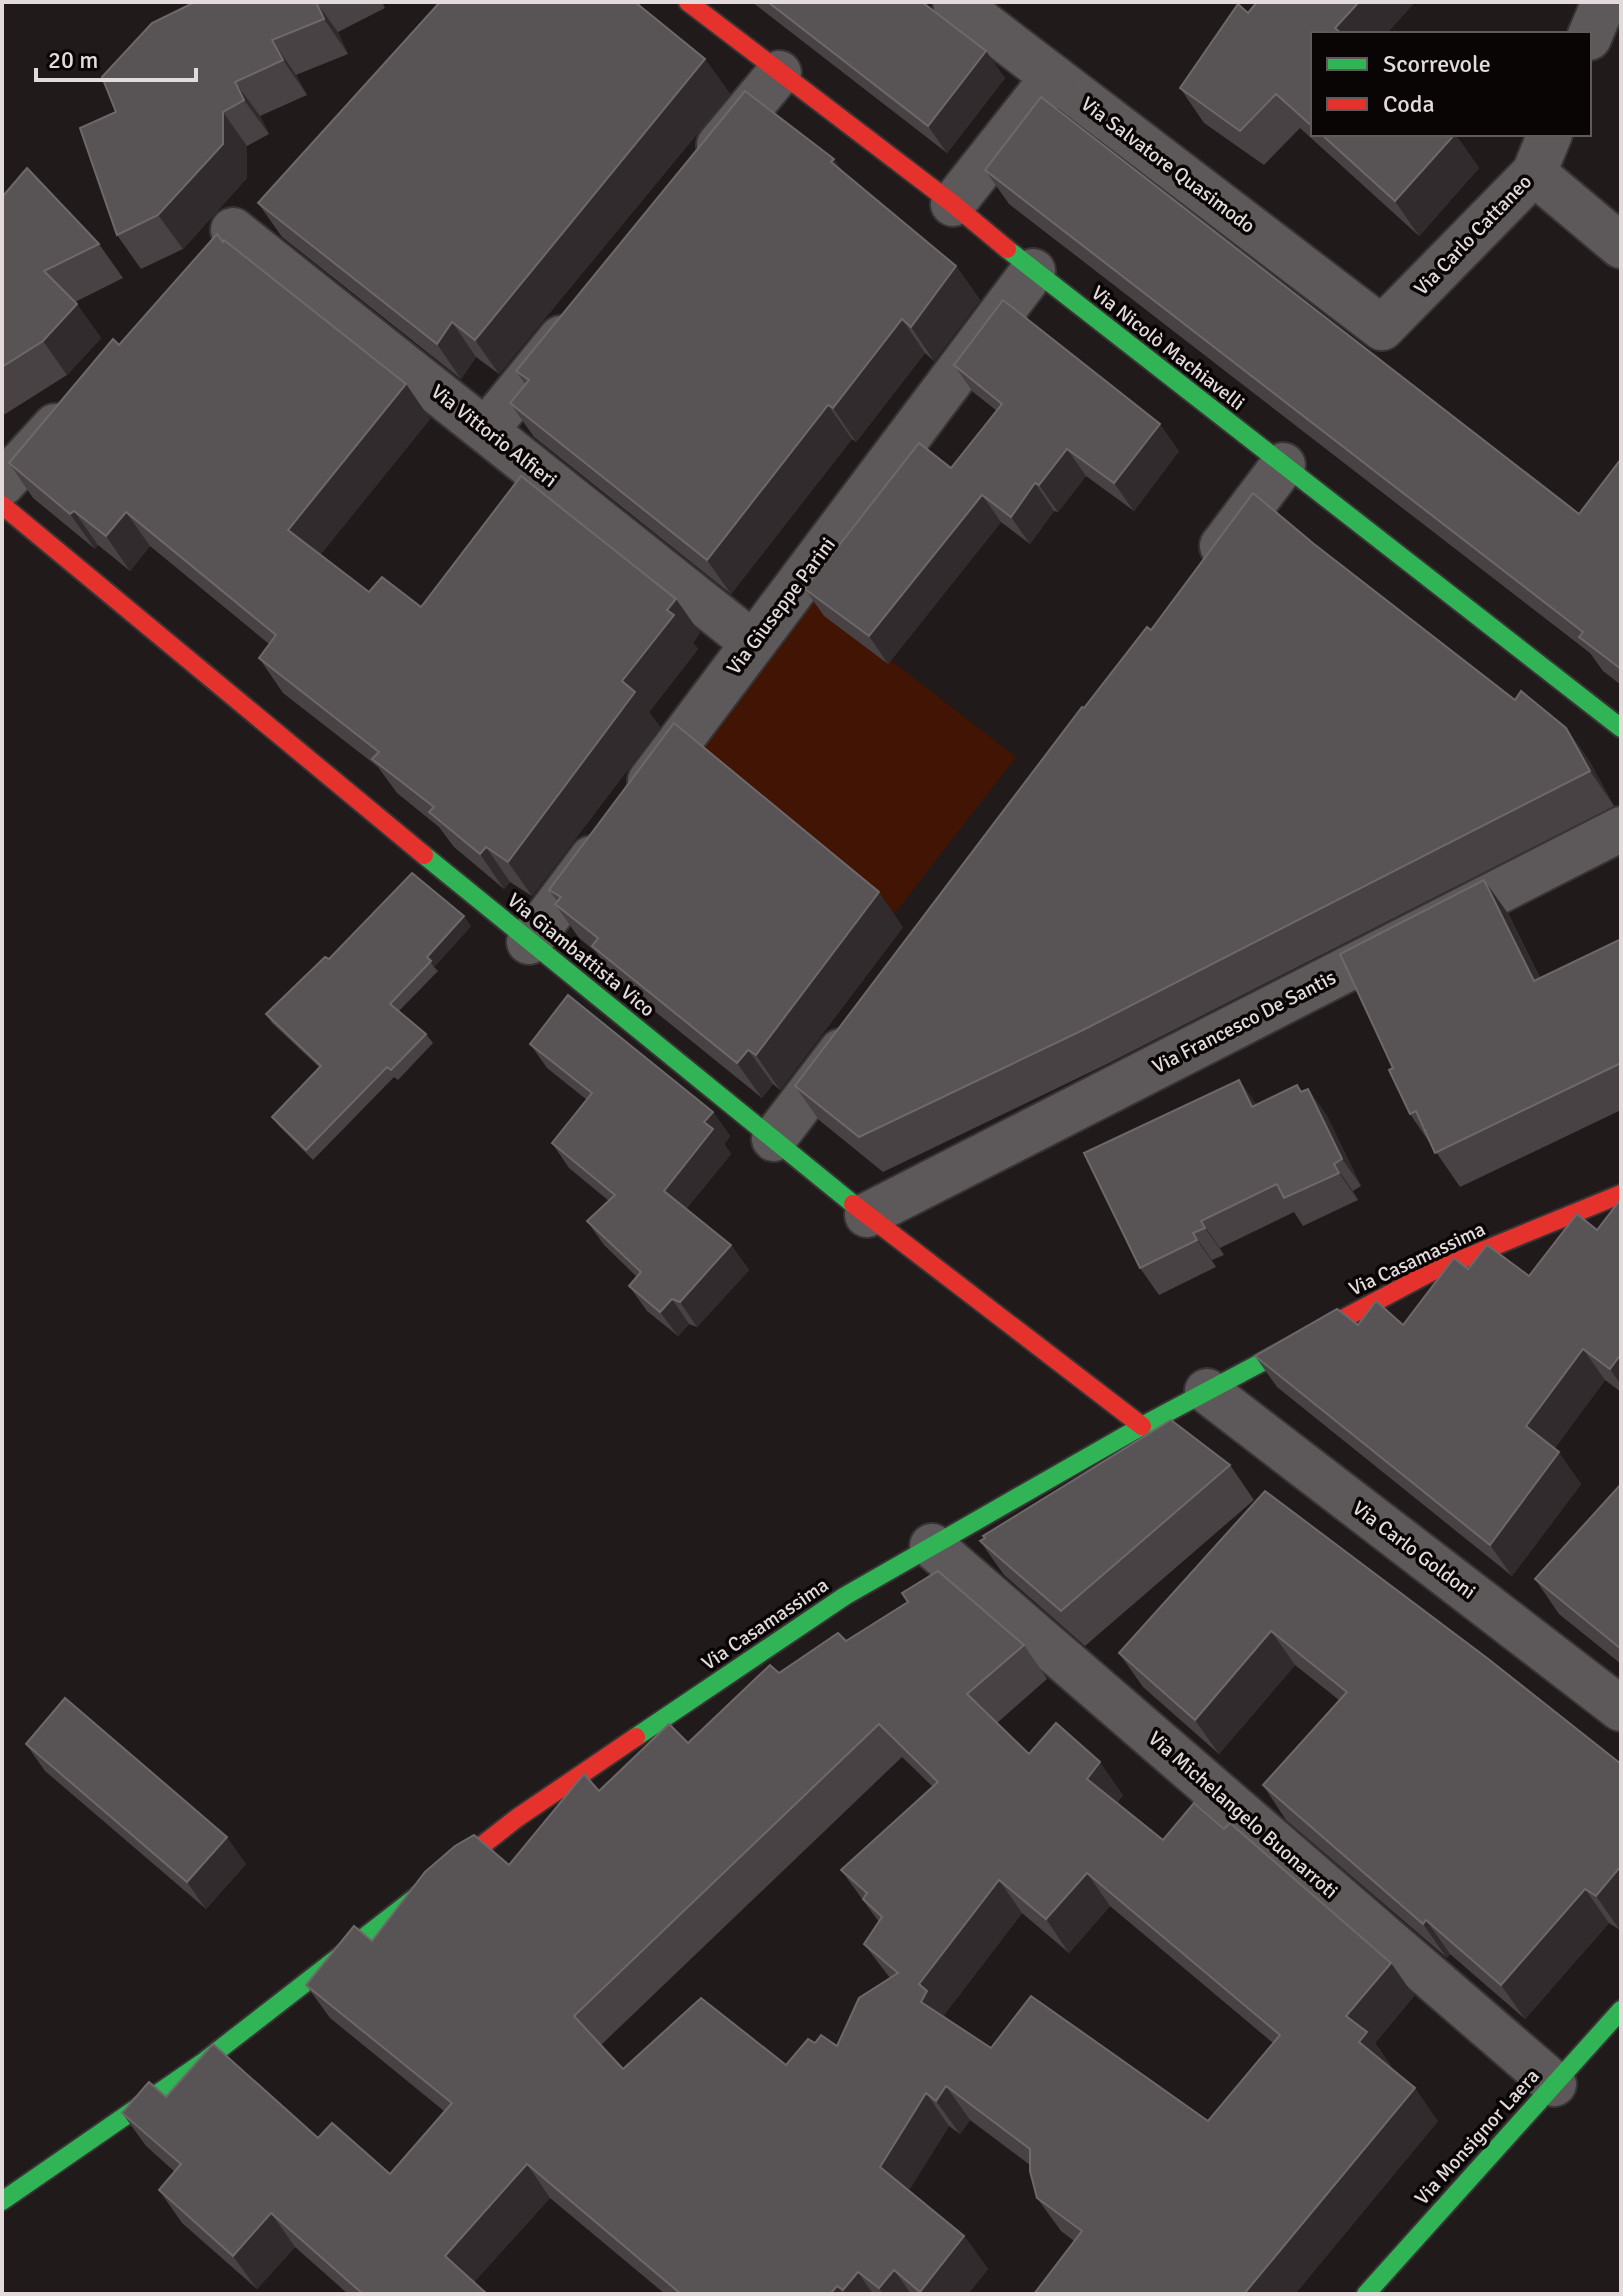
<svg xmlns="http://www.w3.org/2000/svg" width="1623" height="2296" viewBox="0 0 1623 2296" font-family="Signika,sans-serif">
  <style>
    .garden { fill: #411404 }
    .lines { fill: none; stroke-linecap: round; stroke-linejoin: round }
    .street-casing { stroke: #383435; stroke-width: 48 }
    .fast-casing { stroke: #383435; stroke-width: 22 }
    .jam-casing { stroke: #383435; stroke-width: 22 }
    .street { stroke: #5d5859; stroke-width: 44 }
    .fast { stroke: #30b455; stroke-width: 18 }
    .jam { stroke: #e5322d; stroke-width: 18 }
    .wall { fill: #484244; fill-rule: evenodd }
    .shaded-wall { fill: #312b2d }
    .building { fill: #585355; stroke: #6e686a; stroke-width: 2; fill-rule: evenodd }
    .labels { text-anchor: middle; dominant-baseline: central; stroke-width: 7; stroke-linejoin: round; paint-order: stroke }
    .street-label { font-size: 20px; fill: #e3dadc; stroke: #090505 }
  </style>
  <rect width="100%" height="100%" fill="#201a1b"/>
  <polygon class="garden" points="796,587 1016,757 892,917 675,748"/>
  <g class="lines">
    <defs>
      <g id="street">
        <polyline points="955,2 1382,328 1534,173 1550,134"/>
        <polyline points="1589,38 1604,2"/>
        <polyline points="719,145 779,73"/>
        <polyline points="1534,173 1621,246"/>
        <polyline points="953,204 1053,77"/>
        <polyline points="233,230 753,643"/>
        <polyline points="486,430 561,338"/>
        <polyline points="2,484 55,426"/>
        <polyline points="1222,546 1283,465"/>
        <polyline points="650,781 1033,271"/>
        <polyline points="529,942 592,858"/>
        <polyline points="774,1139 841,1051"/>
        <polyline points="867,1215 1621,829"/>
        <polyline points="1207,1391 1621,1709"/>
        <polyline points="932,1546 1554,2084"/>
      </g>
      <g id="fast">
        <polyline points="1007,249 1621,728"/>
        <polyline points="424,855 853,1204"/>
        <polyline points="636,1737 845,1596 1142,1426 1324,1329"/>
        <polyline points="2,2201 202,2063 434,1883"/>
        <polyline points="1366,2294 1621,2010"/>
      </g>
      <g id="jam">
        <polyline points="688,2 953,204 1007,249"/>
        <polyline points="2,505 424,855"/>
        <polyline points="853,1204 1142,1426"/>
        <polyline points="1324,1329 1431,1272 1621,1194"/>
        <polyline points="434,1883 517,1818 636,1737"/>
      </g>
    </defs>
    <use href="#street" class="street-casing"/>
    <use href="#fast" class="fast-casing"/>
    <use href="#jam" class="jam-casing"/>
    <use href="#street" class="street"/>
    <use href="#fast" class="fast"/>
    <use href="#jam" class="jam"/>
  </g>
  <g class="wall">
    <polygon points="195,2 382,2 385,8 338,32 348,54 296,75 307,95 260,116 269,134 247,146 247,178 183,249 141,269 117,235 116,112"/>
    <polygon points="752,2 922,2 1005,78 947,153"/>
    <polygon points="1257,2 1415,2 1386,34 1313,34 1313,134 1455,134 1479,168 1419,236 1300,128 1264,165 1204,123 1180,88"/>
    <polygon points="705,59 730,94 499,374 476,357 461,379 282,237 258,203"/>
    <polygon points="985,170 1579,514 1621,459 1621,685 1603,671 1590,653 1009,204"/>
    <polygon points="844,173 956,266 980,300 934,361 925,353 856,442 852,439 731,594 534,437 510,403 525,384 516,371"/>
    <polygon points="2,197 99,244 123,278 75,302 101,338 67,375 2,416"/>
    <polygon points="223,242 406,384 430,419 320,555 369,592 421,607 700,633 693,643 698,649 649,712 660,727 532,896 510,882 504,889 454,847 439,827 397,793 378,767 283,693 259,658 269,644 150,546 130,571 98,545 95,549 33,498 9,463"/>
    <polygon points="954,365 1179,451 1134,511 1086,476 1058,512 1054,511 1030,544 1001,522 888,664 824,616 805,589 951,468 997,411 973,392"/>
    <polygon points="1314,544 1515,700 1566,728 1590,762 1614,806 1107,1064 883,1172 819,1120 795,1086 1084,708 1151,630"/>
    <polygon points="1484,880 1509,915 1540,978 1621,939 1621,1110 1460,1187 1410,1114 1393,1068"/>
    <polygon points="549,890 903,927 780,1090 773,1084 762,1098 616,980 596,952 579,938 555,904 557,901"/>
    <polygon points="471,926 434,967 438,971 399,1011 426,1034 433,1043 398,1080 394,1077 313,1160 279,1126 272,1117 320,1068 272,1023 266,1014 329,959"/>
    <polygon points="530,1044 713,1112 730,1136 724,1144 731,1154 686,1209 731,1245 749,1270 697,1327 689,1324 678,1336 647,1311 629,1286 637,1277 604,1245 587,1221 609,1201 569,1168 552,1143 587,1100 547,1068"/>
    <polygon points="1239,1080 1256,1105 1297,1085 1302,1092 1308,1089 1327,1116 1361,1186 1353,1191 1358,1200 1303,1226 1294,1212 1220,1248 1224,1255 1212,1260 1216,1267 1159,1295 1140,1268"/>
    <polygon points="1621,1199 1621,1392 1605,1380 1554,1449 1581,1484 1512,1576 1277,1387 1255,1356 1358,1325 1403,1325 1468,1269 1529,1276 1597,1230"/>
    <polygon points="1230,1465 1254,1500 1085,1646 1004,1575 980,1541"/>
    <polygon points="1621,1484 1621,1664 1559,1614 1535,1579"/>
    <polygon points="1265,1491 1621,1764 1621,1928 1620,1930 1609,1923 1525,2019 1450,1954 1447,1958 1286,1820 1263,1785 1339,1700 1295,1665 1219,1754 1143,1687 1119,1653"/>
    <path d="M846,1641L1024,1645L1047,1679L997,1723L1029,1754L1123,1795L1117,1803L1163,1840L1224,1829L1391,1963L1414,1996L1375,2043L1391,2066L1390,2067L1438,2121L1295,2294H1034L1074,2241L1061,2231L1037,2198L1030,2165L970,2120L960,2134L949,2126L909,2190L964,2236L988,2269L968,2294H665L550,2198L474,2282L487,2294H348L295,2247L257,2289L182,2223L159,2190L175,2172L146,2146L122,2113L166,2097L318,2138L390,2174L444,2111L330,2018L306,1985L372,1941L509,1865L599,1791L688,1743L779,1673ZM902,1757L933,1787L841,1870L879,1922L864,1944L890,1978L837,2046L815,2043L786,2065L623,2069L601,2045ZM1110,1906L1273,2043L1208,2121L991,2048L947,2019L944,2015L1022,1913L1069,1953Z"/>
    <polygon points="26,1744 246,1864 206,1909 45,1771"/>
  </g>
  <g class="shaded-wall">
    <polygon points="316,2 338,32 348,54 324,19"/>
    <polygon points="1359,2 1415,2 1386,34 1339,34 1335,28"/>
    <polygon points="272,40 296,75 307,95 283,60"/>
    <polygon points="986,51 1005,78 947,153 928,126"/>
    <polygon points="705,59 730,94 499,374 475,340"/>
    <polygon points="235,82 260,116 269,134 244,100"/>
    <polygon points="223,112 247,146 247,178 183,249 158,215"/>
    <polygon points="1455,134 1479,168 1419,236 1395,201"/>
    <polygon points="834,159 858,193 831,162"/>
    <polygon points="956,266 980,300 934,361 911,327"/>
    <polygon points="77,304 101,338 67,375 43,341"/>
    <polygon points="902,319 925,353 856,442 833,408"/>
    <polygon points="452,322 476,357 461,379 437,344"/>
    <polygon points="406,384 430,419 312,565 288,530"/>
    <polygon points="828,405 852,439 731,594 707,560"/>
    <polygon points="1160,424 1179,451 1134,511 1114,483"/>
    <polygon points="1067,449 1086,476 1058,512 1039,485"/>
    <polygon points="1035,483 1054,511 1030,544 1011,517"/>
    <polygon points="982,495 1001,522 888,664 869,636"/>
    <polygon points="74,511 98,545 95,549 70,514"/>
    <polygon points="126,512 150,546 130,571 106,536"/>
    <polygon points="676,599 700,633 693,643 698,649 649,712 660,727 532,896 508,862 622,681 667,610"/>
    <polygon points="1566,728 1590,762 1614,806 1590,771"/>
    <polygon points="486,847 510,882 504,889 480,854"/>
    <polygon points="1484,880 1509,915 1558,1016 1534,981"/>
    <polygon points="879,892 903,927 780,1090 756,1055"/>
    <polygon points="464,916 471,926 434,967 427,957"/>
    <polygon points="748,1050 773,1084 762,1098 737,1063"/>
    <polygon points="1239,1080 1258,1107 1252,1107"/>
    <polygon points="1308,1089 1327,1116 1361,1186 1342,1159"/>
    <polygon points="713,1112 730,1136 724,1144 731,1154 681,1215 664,1191 704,1122"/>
    <polygon points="1334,1164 1353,1191 1358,1200 1339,1173"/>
    <polygon points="1201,1221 1220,1248 1224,1255 1205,1228"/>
    <polygon points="1193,1233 1212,1260 1216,1267 1197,1240"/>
    <polygon points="731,1245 749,1270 697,1327 680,1302"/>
    <polygon points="672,1299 689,1324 678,1336 660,1312"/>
    <polygon points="1583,1349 1605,1380 1548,1458 1526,1426"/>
    <polygon points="1621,1354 1621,1385 1610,1369"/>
    <polygon points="1559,1452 1581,1484 1512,1576 1490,1545"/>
    <polygon points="1271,1631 1295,1665 1219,1754 1195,1720"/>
    <polygon points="1100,1762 1123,1795 1110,1812 1087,1779"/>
    <polygon points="227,1837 246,1864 206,1909 187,1882"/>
    <polygon points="1621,1866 1621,1928 1620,1930 1596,1896"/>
    <polygon points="1087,1873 1110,1906 1069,1953 1046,1919"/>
    <polygon points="999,1880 1022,1913 944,2015 951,2025 921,2002 919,1984"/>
    <polygon points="1585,1889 1609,1923 1525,2019 1501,1985"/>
    <polygon points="1426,1920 1450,1954 1447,1958 1423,1924"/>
    <polygon points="1391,1963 1414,1996 1375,2043 1391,2066 1383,2075 1359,2042 1346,2016"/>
    <polygon points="946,2086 970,2120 960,2134 936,2101"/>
    <polygon points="1415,2088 1438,2121 1295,2294 1244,2294"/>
    <polygon points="926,2093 949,2126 903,2200 880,2167"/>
    <polygon points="527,2164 550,2198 468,2289 445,2256"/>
    <polygon points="271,2213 295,2247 257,2289 233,2256"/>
    <polygon points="964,2236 988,2269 968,2294 922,2294 920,2292"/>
    <polygon points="894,2270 911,2294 883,2294 879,2288"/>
    <polygon points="858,2272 873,2294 845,2294 843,2290"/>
    <polygon points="837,2286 843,2294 830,2294"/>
  </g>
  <g class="building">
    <polygon points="195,2 316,2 324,19 272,40 283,60 235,82 244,100 223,112 223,144 158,215 117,235 80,128 116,112 102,77 152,23"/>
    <polygon points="440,2 635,2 705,59 475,340 452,322 437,344 258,203"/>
    <polygon points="768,2 922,2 986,51 928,126"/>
    <polygon points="1257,2 1359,2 1335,28 1342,34 1313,34 1313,127 1276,94 1240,131 1180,88 1238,4 1248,13"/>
    <polygon points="745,91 834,159 831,162 956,266 911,327 902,319 833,408 828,405 707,560 510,403 529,380 516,371"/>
    <polygon points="1041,97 1579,514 1621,459 1621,669 1579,637 1583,632 985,170"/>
    <polygon points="1321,134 1455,134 1395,201"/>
    <polygon points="27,168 99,244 44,271 77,304 43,341 2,367 2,197"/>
    <polygon points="217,234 223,242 224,240 406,384 288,530 369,592 382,577 421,607 521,476 676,599 667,610 674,615 622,681 635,692 508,862 486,847 480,854 429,812 434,807 372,759 379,752 259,658 276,635 126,512 106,536 74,511 70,514 9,463 113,339 119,345"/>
    <polygon points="1003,300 1160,424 1114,483 1067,449 1039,485 1035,483 1011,517 982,495 869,636 805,589 919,443 951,468 1002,404 954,365"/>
    <polygon points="1253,493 1314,544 1515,700 1521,691 1566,728 1590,771 1083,1030 859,1137 795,1086 1082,707 1084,708 1147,627 1151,630"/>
    <polygon points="674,723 879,892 756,1055 748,1050 737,1063 592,946 598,938 555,904 561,897 549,890"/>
    <polygon points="412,873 464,916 427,957 431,961 390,1004 426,1034 391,1070 387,1067 306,1150 272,1117 321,1066 266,1014 325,957 329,959"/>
    <polygon points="1484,880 1534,981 1621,939 1621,1063 1435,1153 1416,1111 1410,1114 1389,1070 1393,1068 1340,954"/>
    <polygon points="568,995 713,1112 704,1122 713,1129 664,1191 731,1245 680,1302 672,1299 660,1312 629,1286 641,1272 587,1221 615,1195 552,1143 592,1093 530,1044"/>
    <polygon points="1239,1080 1252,1107 1297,1085 1301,1092 1308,1089 1342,1159 1334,1164 1339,1173 1284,1198 1277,1184 1201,1221 1205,1228 1193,1233 1197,1240 1140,1268 1084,1153"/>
    <polygon points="1621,1199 1621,1354 1610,1369 1583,1349 1526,1426 1559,1452 1490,1545 1255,1356 1337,1309 1358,1325 1376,1301 1403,1325 1454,1258 1468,1269 1487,1245 1529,1276 1577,1214 1597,1230"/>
    <polygon points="1171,1420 1230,1465 1061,1611 980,1541 985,1538 983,1536"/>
    <polygon points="1621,1484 1621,1649 1535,1579"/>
    <polygon points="1265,1491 1487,1658 1621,1764 1621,1866 1596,1896 1585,1889 1501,1985 1426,1920 1423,1924 1263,1785 1347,1692 1271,1631 1195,1720 1119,1653"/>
    <path d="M938,1571L1024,1645L967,1694L1029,1754L1056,1723L1100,1762L1087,1779L1163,1840L1194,1803L1224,1829L1230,1823L1391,1963L1346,2016L1367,2032L1359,2042L1415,2088L1244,2294H1034L1082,2231L1037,2198L1030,2171V2149L946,2086L936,2101L926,2093L880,2167L964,2236L920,2292L894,2270L879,2288L858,2272L843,2290L837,2286L830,2294H681L527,2164L445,2256L487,2294H363L271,2213L233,2256L159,2190L181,2164L122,2113L149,2082L166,2097L213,2044L318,2138L332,2123L390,2174L452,2103L306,1985L354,1926L372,1941L425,1872L455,1846L474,1835L509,1865L584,1774L599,1791L669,1724L688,1743L770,1665L779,1673L838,1633L846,1641L908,1602L902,1593ZM879,1724L938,1782L841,1870L867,1893L863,1899L882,1917L864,1944L898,1973L859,1998L837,2046L821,2035L815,2043L808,2039L786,2065L701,1998L623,2069L574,2016ZM1087,1873L1280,2035L1208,2121L1031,1996L991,2048L921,2002L927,1991L919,1984L999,1880L1046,1919Z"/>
    <polygon points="65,1698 227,1837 187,1882 26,1744"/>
  </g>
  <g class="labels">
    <g class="street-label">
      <text transform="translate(1168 165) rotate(37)">Via Salvatore Quasimodo</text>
      <text transform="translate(1473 235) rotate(-46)">Via Carlo Cattaneo</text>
      <text transform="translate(1168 348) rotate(38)">Via Nicolò Machiavelli</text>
      <text transform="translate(494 436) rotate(38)">Via Vittorio Alfieri</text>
      <text transform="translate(781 606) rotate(-53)">Via Giuseppe Parini</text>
      <text transform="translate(581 955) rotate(39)">Via Giambattista Vico</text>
      <text transform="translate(1244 1022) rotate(-27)">Via Francesco De Santis</text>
      <text transform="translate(1417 1259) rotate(-25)">Via Casamassima</text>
      <text transform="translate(1414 1550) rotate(37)">Via Carlo Goldoni</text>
      <text transform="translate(765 1624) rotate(-34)">Via Casamassima</text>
      <text transform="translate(1243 1815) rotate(41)">Via Michelangelo Buonarroti</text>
      <text transform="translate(1477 2137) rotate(-48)">Via Monsignor Laera</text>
    </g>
  </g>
  <rect width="1623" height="2296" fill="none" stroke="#e3dadc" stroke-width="8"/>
  <rect x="1311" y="32" width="280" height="104" fill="#090505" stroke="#605a5b" stroke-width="2"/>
  <rect x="1327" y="58" width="40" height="12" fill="#30b455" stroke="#605a5b" stroke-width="2"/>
  <text x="1383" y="72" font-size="24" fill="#e3dadc">Scorrevole</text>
  <rect x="1327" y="98" width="40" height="12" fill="#e5322d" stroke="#605a5b" stroke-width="2"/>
  <text x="1383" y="112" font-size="24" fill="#e3dadc">Coda</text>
  <path d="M36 68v12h160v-12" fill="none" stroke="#e3dadc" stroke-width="4"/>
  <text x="48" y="68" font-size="24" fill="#e3dadc" stroke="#090505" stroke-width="6" paint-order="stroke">20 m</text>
</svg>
